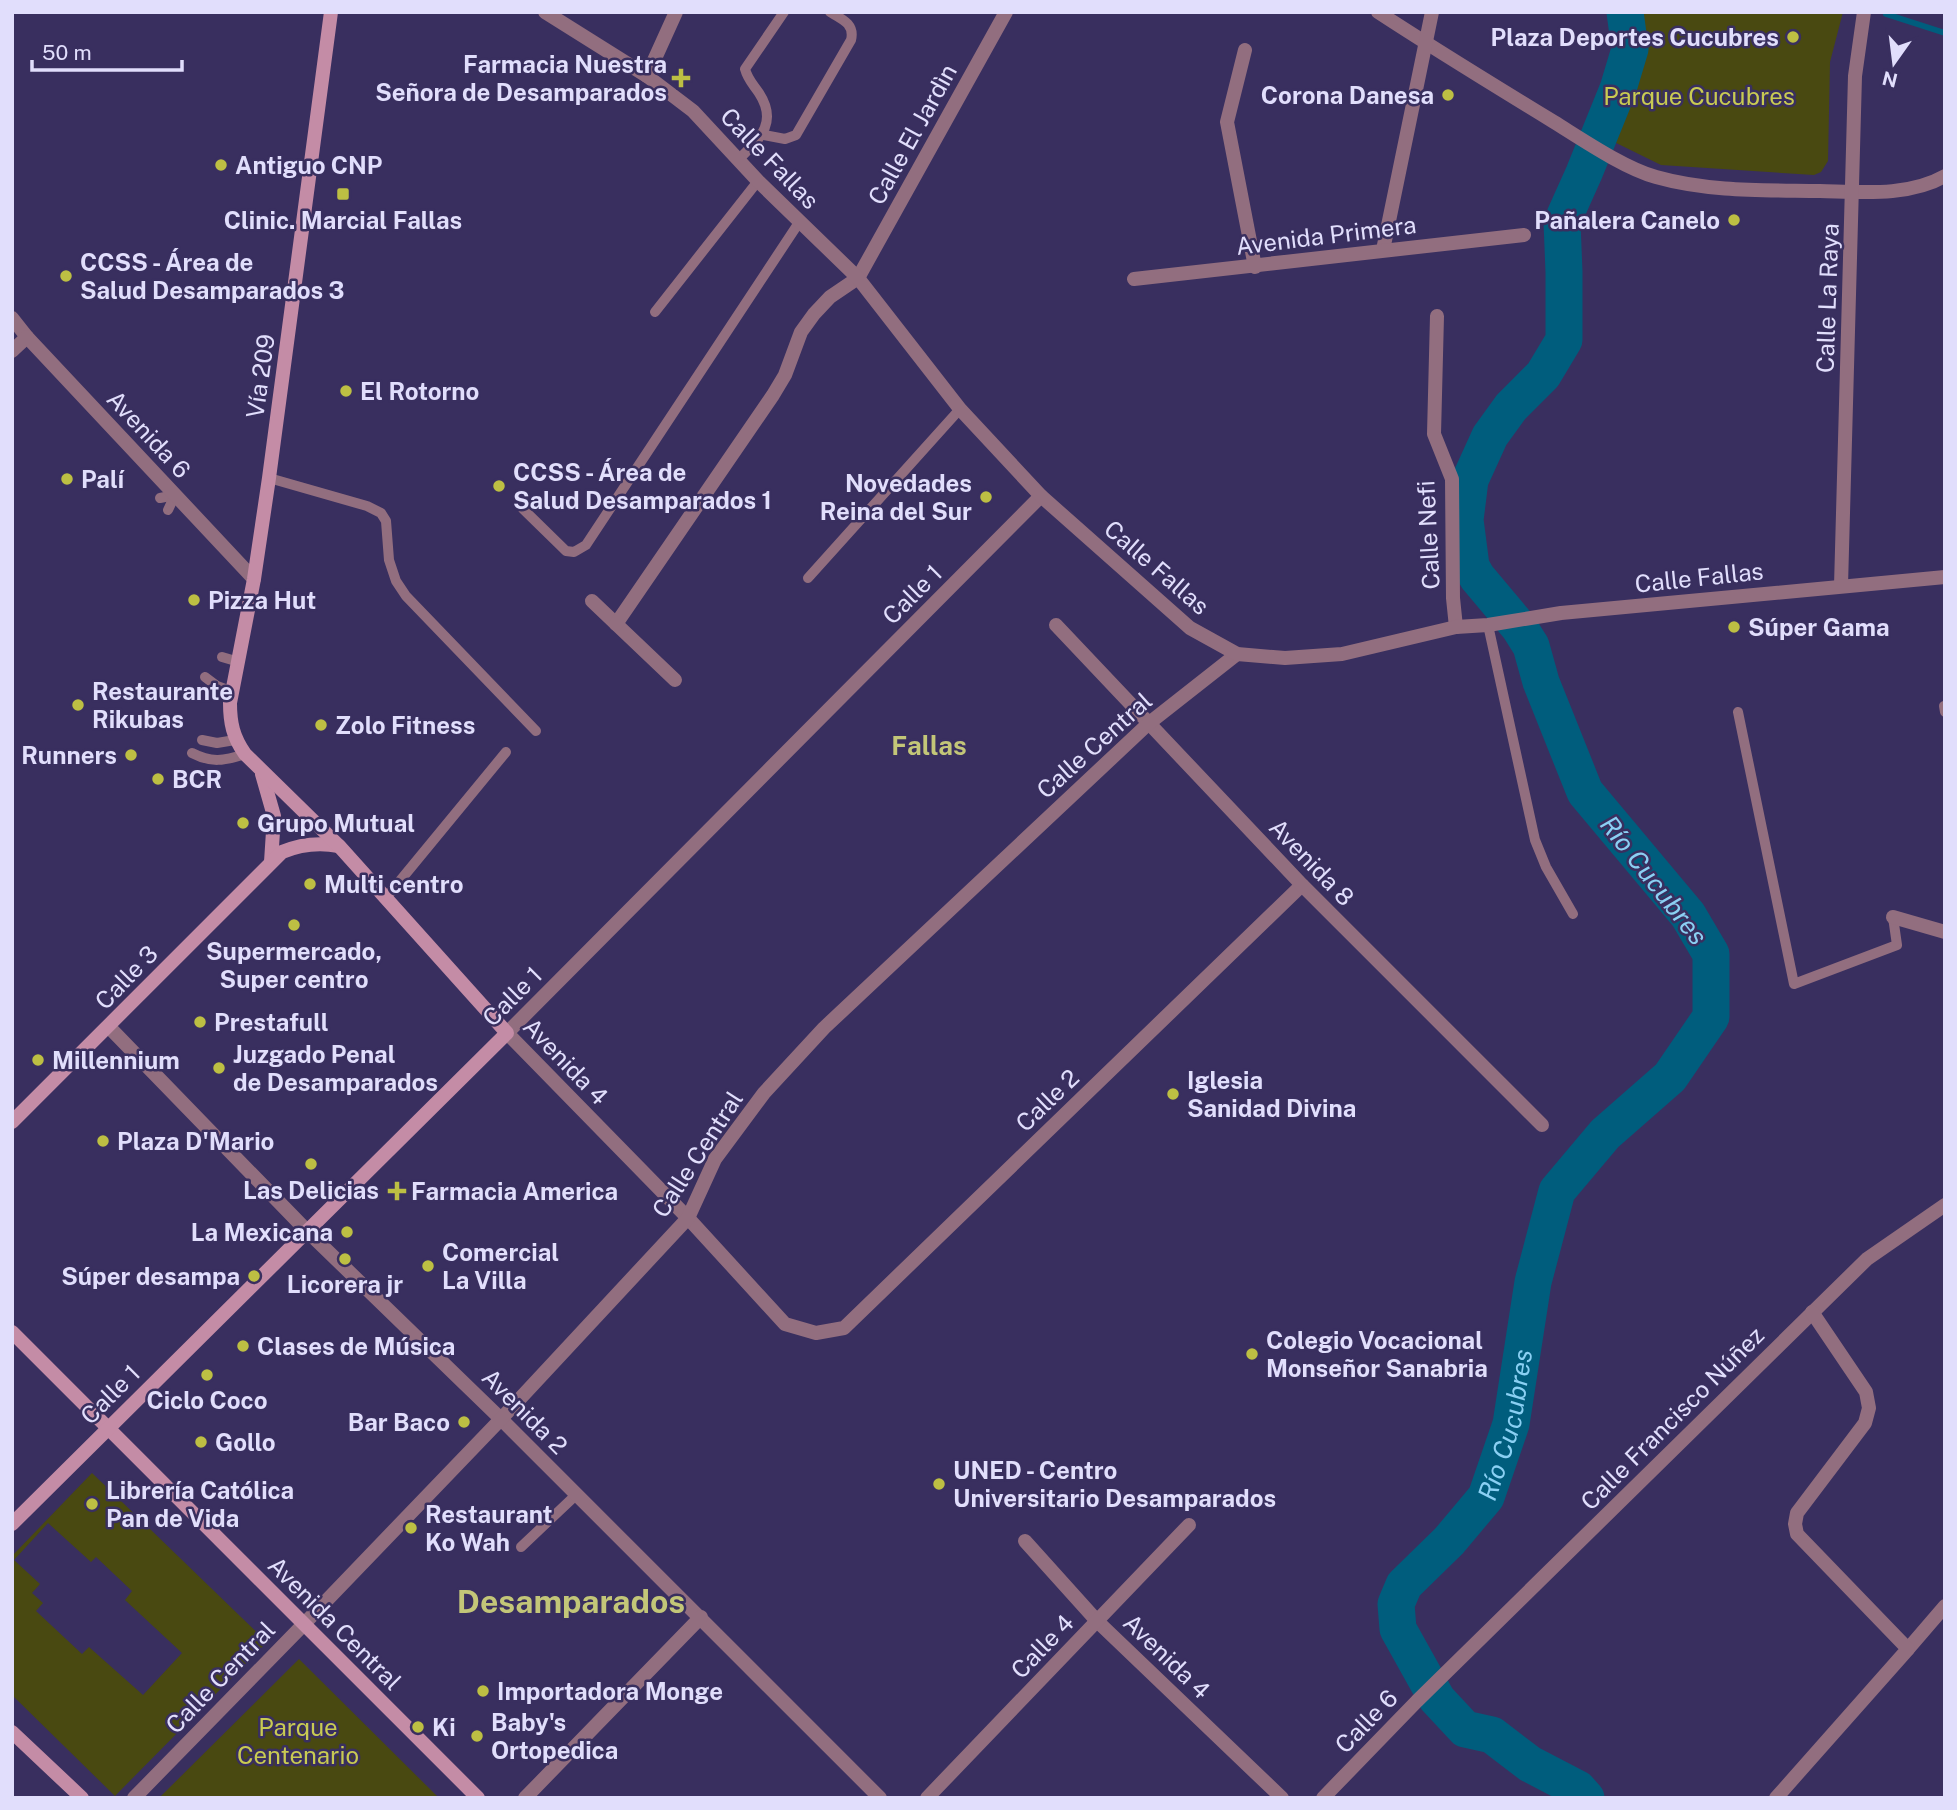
<svg xmlns="http://www.w3.org/2000/svg" width="1957" height="1810" viewBox="0 0 1957 1810" font-family="'Public Sans',sans-serif">
  <style>
    .green { fill: #494911; fill-rule: evenodd }
    .lines { fill: none; stroke-linecap: round; stroke-linejoin: round }
    .stream { stroke: #005d7d; stroke-width: 6 }
    .river { stroke: #005d7d; stroke-width: 37 }
    .service { stroke: #926e7f; stroke-width: 10 }
    .pedestrian { stroke: #926e7f; stroke-width: 14 }
    .minor { stroke: #926e7f; stroke-width: 14 }
    .tertiary { stroke: #926e7f; stroke-width: 14 }
    .secondary { stroke: #c48ca6; stroke-width: 14 }
    .poi-dot { fill: #bdbf43; stroke: #392f5f; stroke-width: 2.5 }
    .labels { text-anchor: middle; dominant-baseline: central; stroke-width: 5; stroke-linejoin: round; paint-order: stroke }
    .poi-label { font-size: 24px; font-weight: bold; fill: #e1defc; stroke: #392f5f; text-anchor: start }
    .park-label { font-size: 24px; fill: #c9cb52; stroke: #392f5f }
    .street-label { font-size: 24px; fill: #e1defc; stroke: #392f5f }
    .neighbourhood-label { font-size: 26px; font-weight: bold; fill: #c3c678; stroke: #392f5f }
    .water-label { font-size: 26px; font-style: italic; fill: #8ad0f3; stroke: #392f5f }
    .district-label { font-size: 32px; font-weight: bold; fill: #c3c678; stroke: #392f5f }
  </style>
  <rect width="100%" height="100%" fill="#392f5f"/>
  <g class="green">
    <path d="M1644,12H1843L1830,62L1828,161L1821,172L1814,175L1661,165L1604,137C1620,98 1645,55 1644,12Z"/>
    <path d="M92,1473L267,1642L115,1796L12,1695V1556ZM48,1523L91,1562L96,1557L132,1591L125,1600L182,1653L143,1695L89,1647L82,1654L36,1611L43,1603L32,1593L40,1584L14,1560Z"/>
    <polygon points="299,1659 439,1798 159,1798"/>
  </g>
  <g class="lines">
    <polyline class="stream" points="1886,14 1945,33"/>
    <path class="river" id="s1" d="M1586,1798L1578,1789L1530,1764L1492,1735L1465,1729L1437,1699L1398,1629L1396,1604L1404,1585L1449,1541L1486,1497L1511,1424L1533,1282L1557,1191L1605,1134L1670,1077L1711,1017V954L1688,915L1585,792L1541,682L1531,646L1519,627L1477,577L1471,566L1465,520L1470,480L1490,436L1511,407L1543,375L1564,340V272L1562,222L1584,173L1618,89L1630,49L1625,12"/>
    <g class="service">
      <path d="M764,135L785,139L796,135L851,40C855,24 842,19 830,12"/>
      <path d="M738,160C758,140 779,124 759,93C753,84 748,80 745,69L784,12"/>
      <polyline points="655,312 758,181"/>
      <polyline points="269,478 367,506 381,513 386,521 389,560 396,581 406,596 536,731"/>
      <polyline points="160,498 175,495"/>
      <polyline points="523,509 566,551 574,552 586,545 800,221"/>
      <polyline points="168,510 175,495"/>
      <polyline points="808,578 960,409"/>
      <polyline points="1488,625 1535,840 1546,867 1573,914"/>
      <polyline points="222,657 239,662"/>
      <polyline points="205,677 217,686 233,692"/>
      <polyline points="1944,706 1945,712"/>
      <polyline points="1738,712 1794,984 1897,945 1893,917"/>
      <polyline points="202,740 217,743 235,740"/>
      <path d="M192,753C211,763 224,761 245,754"/>
      <polyline points="385,899 506,752"/>
      <polyline points="521,1547 577,1494"/>
    </g>
    <polyline class="pedestrian" points="134,1798 304,1624"/>
    <g class="minor">
      <path d="M1378,12C1436,50 1495,86 1554,122C1583,140 1624,168 1656,177C1709,192 1765,190 1820,191C1861,192 1908,197 1945,176"/>
      <polyline points="1245,50 1227,122 1255,267"/>
      <polyline points="647,76 676,12"/>
      <polyline points="1383,250 1432,12"/>
      <polyline points="1134,279 1524,235"/>
      <polyline points="1437,316 1434,434 1452,479 1453,598 1456,627"/>
      <polyline points="12,318 27,337 254,579"/>
      <polyline points="12,351 27,337"/>
      <polyline points="1041,496 507,1033 688,1218 785,1324 816,1333 844,1328 1302,885"/>
      <polyline points="1841,586 1855,76 1864,12"/>
      <polyline points="592,601 675,680"/>
      <polyline points="616,624 773,395 785,375 801,332 814,314 830,297 858,278 1006,12"/>
      <polyline points="1056,625 1302,885 1542,1125"/>
      <polyline points="1893,917 1945,932"/>
      <polyline points="109,1027 308,1232 501,1419 880,1798"/>
      <polyline points="1025,1541 1097,1621 1282,1798"/>
      <polyline points="304,1624 501,1419 688,1218 715,1159 764,1093 824,1028 1148,724 1237,654"/>
      <polyline points="1908,1649 1945,1606"/>
      <polyline points="525,1798 701,1617"/>
      <polyline points="927,1798 1189,1525"/>
      <polyline points="1323,1798 1417,1701 1867,1259 1945,1205"/>
      <polyline points="1776,1798 1908,1649 1797,1534 1795,1524 1797,1513 1865,1423 1869,1408 1866,1392 1812,1312"/>
    </g>
    <polyline class="tertiary" points="545,12 647,76 693,111 758,181 858,278 960,409 1041,496 1190,628 1237,654 1285,658 1342,654 1456,627 1488,625 1561,613 1945,577"/>
    <g class="secondary">
      <polyline points="262,774 274,816 271,862"/>
      <path d="M12,1122L282,852C301,844 318,842 339,846"/>
      <polyline points="12,1332 478,1798"/>
      <path d="M12,1524L507,1033L340,847L245,754C233,737 230,723 230,703L254,579L269,478L331,12"/>
      <polyline points="12,1732 82,1798"/>
    </g>
  </g>
  <g class="poi-dot">
    <circle cx="1793" cy="37" r="7"/>
    <path d="M677.5 67.5h7v7h7v7h-7v7h-7v-7h-7v-7h7z"/>
    <circle cx="1448" cy="95" r="7"/>
    <circle cx="221" cy="165" r="7"/>
    <rect x="336" y="187" width="14" height="14" rx="3.5"/>
    <circle cx="1734" cy="220" r="7"/>
    <circle cx="66" cy="276" r="7"/>
    <circle cx="346" cy="391" r="7"/>
    <circle cx="67" cy="479" r="7"/>
    <circle cx="499" cy="486" r="7"/>
    <circle cx="986" cy="497" r="7"/>
    <circle cx="194" cy="600" r="7"/>
    <circle cx="1734" cy="627" r="7"/>
    <circle cx="78" cy="705" r="7"/>
    <circle cx="321" cy="725" r="7"/>
    <circle cx="131" cy="755" r="7"/>
    <circle cx="158" cy="779" r="7"/>
    <circle cx="243" cy="823" r="7"/>
    <circle cx="310" cy="884" r="7"/>
    <circle cx="294" cy="925" r="7"/>
    <circle cx="200" cy="1022" r="7"/>
    <circle cx="38" cy="1060" r="7"/>
    <circle cx="219" cy="1068" r="7"/>
    <circle cx="1173" cy="1094" r="7"/>
    <circle cx="103" cy="1141" r="7"/>
    <circle cx="311" cy="1164" r="7"/>
    <path d="M393.5 1180.5h7v7h7v7h-7v7h-7v-7h-7v-7h7z"/>
    <circle cx="347" cy="1232" r="7"/>
    <circle cx="345" cy="1259" r="7"/>
    <circle cx="428" cy="1266" r="7"/>
    <circle cx="254" cy="1276" r="7"/>
    <circle cx="243" cy="1346" r="7"/>
    <circle cx="1252" cy="1354" r="7"/>
    <circle cx="207" cy="1375" r="7"/>
    <circle cx="464" cy="1422" r="7"/>
    <circle cx="201" cy="1442" r="7"/>
    <circle cx="939" cy="1484" r="7"/>
    <circle cx="92" cy="1504" r="7"/>
    <circle cx="411" cy="1528" r="7"/>
    <circle cx="483" cy="1691" r="7"/>
    <circle cx="418" cy="1727" r="7"/>
    <circle cx="477" cy="1736" r="7"/>
  </g>
  <g class="labels">
    <g class="poi-label">
      <text x="1779" y="37" text-anchor="end">Plaza Deportes Cucubres</text>
      <text x="667" y="64" text-anchor="end">Farmacia Nuestra<tspan x="667" dy="28">Señora de Desamparados</tspan></text>
      <text x="1434" y="95" text-anchor="end">Corona Danesa</text>
      <text x="235" y="165">Antiguo CNP</text>
      <text x="343" y="220" text-anchor="middle">Clinic. Marcial Fallas</text>
      <text x="1720" y="220" text-anchor="end">Pañalera Canelo</text>
      <text x="80" y="262">CCSS - Área de<tspan x="80" dy="28">Salud Desamparados 3</tspan></text>
      <text x="360" y="391">El Rotorno</text>
      <text x="513" y="472">CCSS - Área de<tspan x="513" dy="28">Salud Desamparados 1</tspan></text>
      <text x="81" y="479">Palí</text>
      <text x="972" y="483" text-anchor="end">Novedades<tspan x="972" dy="28">Reina del Sur</tspan></text>
      <text x="208" y="600">Pizza Hut</text>
      <text x="1748" y="627">Súper Gama</text>
      <text x="92" y="691">Restaurante<tspan x="92" dy="28">Rikubas</tspan></text>
      <text x="335" y="725">Zolo Fitness</text>
      <text x="117" y="755" text-anchor="end">Runners</text>
      <text x="172" y="779">BCR</text>
      <text x="257" y="823">Grupo Mutual</text>
      <text x="324" y="884">Multi centro</text>
      <text x="294" y="951" text-anchor="middle">Supermercado,<tspan x="294" dy="28">Super centro</tspan></text>
      <text x="214" y="1022">Prestafull</text>
      <text x="233" y="1054">Juzgado Penal<tspan x="233" dy="28">de Desamparados</tspan></text>
      <text x="52" y="1060">Millennium</text>
      <text x="1187" y="1080">Iglesia<tspan x="1187" dy="28">Sanidad Divina</tspan></text>
      <text x="117" y="1141">Plaza D'Mario</text>
      <text x="311" y="1190" text-anchor="middle">Las Delicias</text>
      <text x="411" y="1191">Farmacia America</text>
      <text x="333" y="1232" text-anchor="end">La Mexicana</text>
      <text x="442" y="1252">Comercial<tspan x="442" dy="28">La Villa</tspan></text>
      <text x="240" y="1276" text-anchor="end">Súper desampa</text>
      <text x="345" y="1284" text-anchor="middle">Licorera jr</text>
      <text x="1266" y="1340">Colegio Vocacional<tspan x="1266" dy="28">Monseñor Sanabria</tspan></text>
      <text x="257" y="1346">Clases de Música</text>
      <text x="207" y="1400" text-anchor="middle">Ciclo Coco</text>
      <text x="450" y="1422" text-anchor="end">Bar Baco</text>
      <text x="215" y="1442">Gollo</text>
      <text x="953" y="1470">UNED - Centro<tspan x="953" dy="28">Universitario Desamparados</tspan></text>
      <text x="106" y="1490">Librería Católica<tspan x="106" dy="28">Pan de Vida</tspan></text>
      <text x="425" y="1514">Restaurant<tspan x="425" dy="28">Ko Wah</tspan></text>
      <text x="497" y="1691">Importadora Monge</text>
      <text x="491" y="1722">Baby's<tspan x="491" dy="28">Ortopedica</tspan></text>
      <text x="432" y="1727">Ki</text>
    </g>
    <g class="park-label">
      <text x="1699" y="96">Parque Cucubres</text>
      <text x="298" y="1727">Parque<tspan x="298" dy="28">Centenario</tspan></text>
    </g>
    <g class="street-label">
      <text transform="translate(912 134) rotate(-61)">Calle El Jardìn</text>
      <text transform="translate(770 158) rotate(46)">Calle Fallas</text>
      <text transform="translate(1326 235) rotate(-7)">Avenida Primera</text>
      <text transform="translate(1827 298) rotate(-88)">Calle La Raya</text>
      <text transform="translate(260 376) rotate(-82)">Vía 209</text>
      <text transform="translate(149 434) rotate(47)">Avenida 6</text>
      <text transform="translate(1428 535) rotate(-93)">Calle Nefi</text>
      <text transform="translate(1157 567) rotate(41)">Calle Fallas</text>
      <text transform="translate(1699 577) rotate(-6)">Calle Fallas</text>
      <text transform="translate(912 594) rotate(-45)">Calle 1</text>
      <text transform="translate(1094 745) rotate(-42)">Calle Central</text>
      <text transform="translate(1312 862) rotate(46)">Avenida 8</text>
      <text transform="translate(126 977) rotate(-46)">Calle 3</text>
      <text transform="translate(512 996) rotate(-45)">Calle 1</text>
      <text transform="translate(566 1061) rotate(46)">Avenida 4</text>
      <text transform="translate(1047 1100) rotate(-44)">Calle 2</text>
      <text transform="translate(697 1154) rotate(-57)">Calle Central</text>
      <text transform="translate(110 1394) rotate(-45)">Calle 1</text>
      <text transform="translate(525 1411) rotate(45)">Avenida 2</text>
      <text transform="translate(1672 1418) rotate(-45)">Calle Francisco Núñez</text>
      <text transform="translate(335 1623) rotate(45)">Avenida Central</text>
      <text transform="translate(1042 1646) rotate(-46)">Calle 4</text>
      <text transform="translate(1167 1656) rotate(44)">Avenida 4</text>
      <text transform="translate(220 1677) rotate(-46)">Calle Central</text>
      <text transform="translate(1366 1721) rotate(-46)">Calle 6</text>
    </g>
    <g class="neighbourhood-label">
      <text x="929" y="745">Fallas</text>
    </g>
    <g class="water-label">
      <text transform="translate(1654 880) rotate(52)">Río Cucubres</text>
      <text stroke="none"><textPath href="#s1" startOffset="504">Río Cucubres</textPath></text>
    </g>
    <g class="district-label">
      <text x="571" y="1601">Desamparados</text>
    </g>
  </g>
  <rect width="1957" height="1810" fill="none" stroke="#e1defc" stroke-width="28"/>
  <g transform="translate(1894 63) rotate(194)" stroke="#392f5f" stroke-width="5" paint-order="stroke">
  <path d="M0-5L12 26L0 18L-12 26Z" fill="#e1defc"/>
  <text y="-10" font-size="19" font-weight="bold" text-anchor="middle" fill="#e1defc">N</text>
  </g>
  <path d="M32 60v10h150v-10" fill="none" stroke="#e1defc" stroke-width="3.5"/>
  <text x="42" y="60" font-size="21" fill="#e1defc" stroke="#392f5f" stroke-width="5" paint-order="stroke">50 m</text>
</svg>
